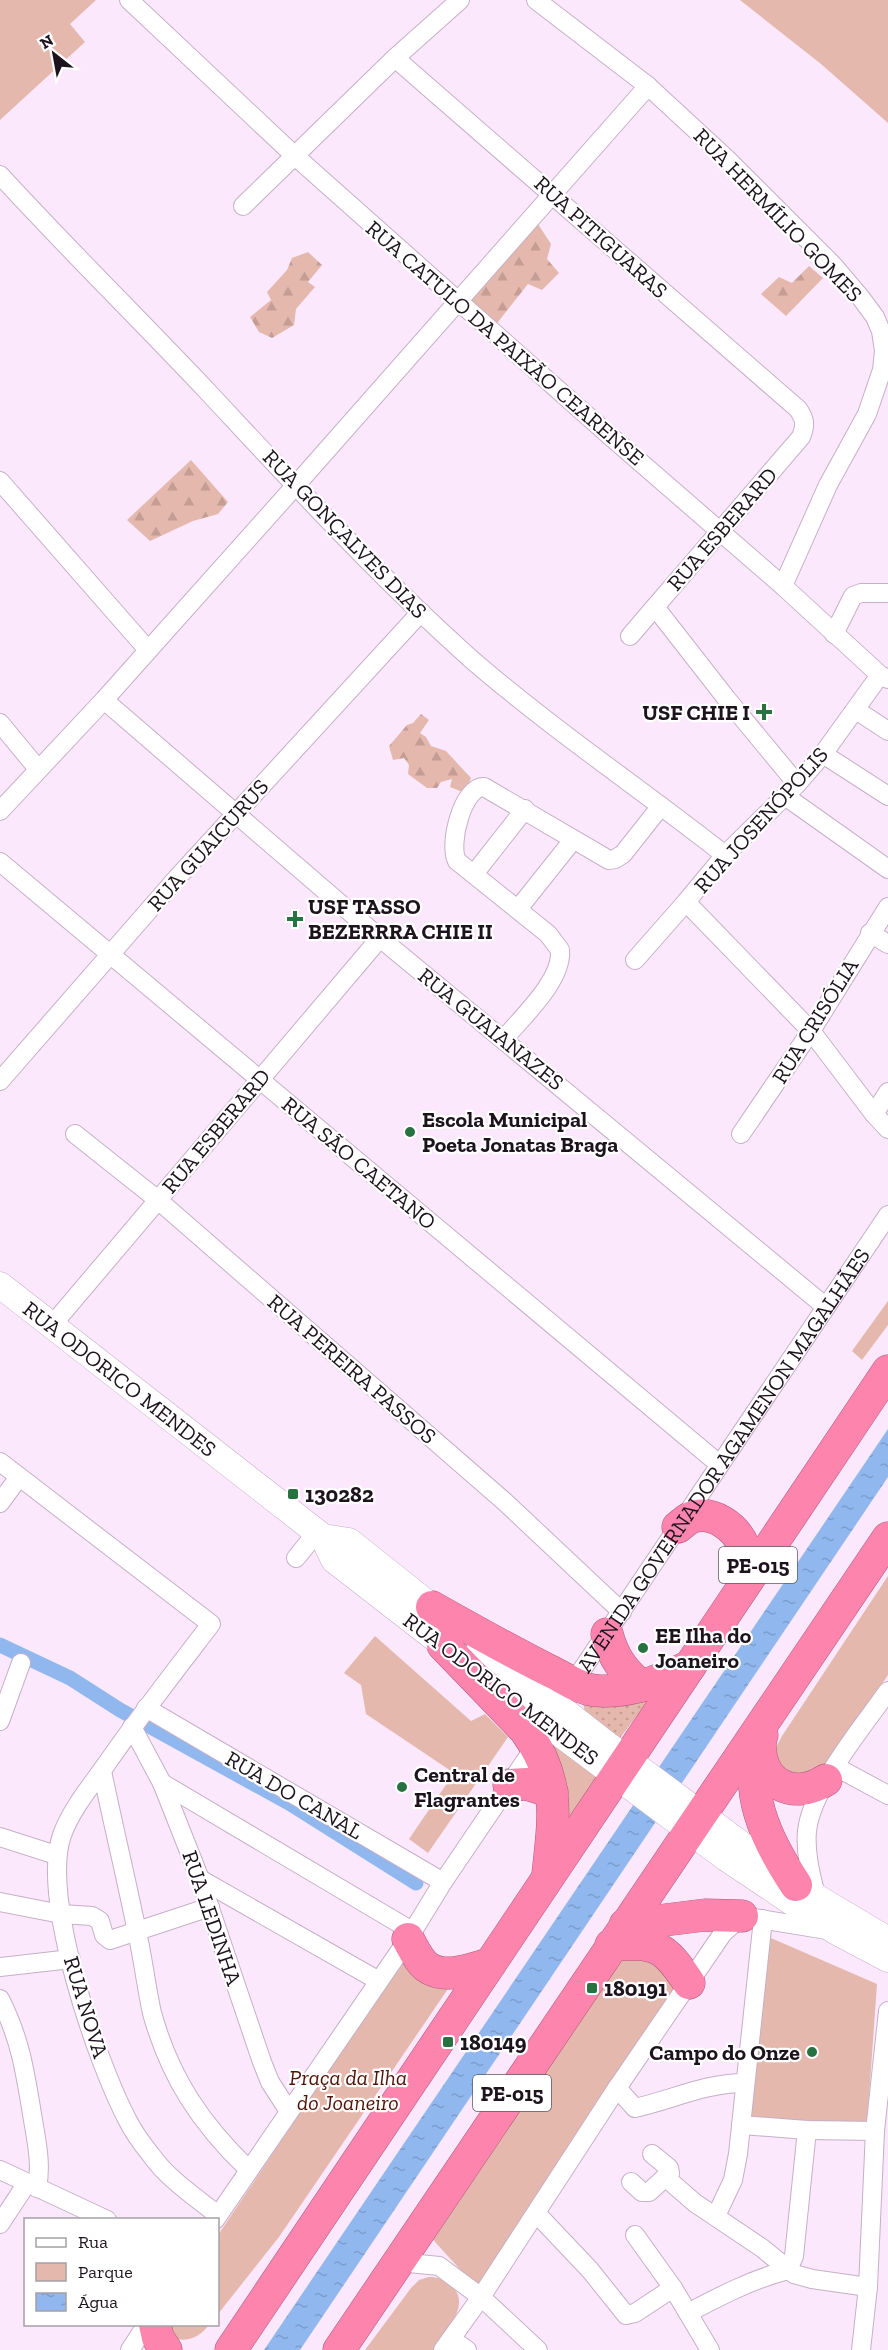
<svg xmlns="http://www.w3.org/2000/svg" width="888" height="2350" viewBox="0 0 888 2350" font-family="'Zilla Slab',serif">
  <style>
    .grass { fill: url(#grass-dots) }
    .forest { fill: url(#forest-firs) }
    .park { fill: #e5b8ad }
    .water { fill: url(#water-ripples) }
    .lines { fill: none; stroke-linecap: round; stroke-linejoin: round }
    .canal { stroke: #90b8ee; stroke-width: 15 }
    .street-casing { stroke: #c6afc7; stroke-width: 20 }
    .secondary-casing { stroke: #c6afc7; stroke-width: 27 }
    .highway-casing { stroke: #ae5c7a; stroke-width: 33 }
    .street { stroke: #fff; stroke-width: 18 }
    .secondary { stroke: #fff; stroke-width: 26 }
    .highway { stroke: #fc84ad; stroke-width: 32 }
    .poi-dot { fill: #267240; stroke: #fff; stroke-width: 2 }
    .labels { text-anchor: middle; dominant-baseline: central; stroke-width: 4.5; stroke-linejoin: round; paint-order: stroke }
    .shield { fill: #fff; stroke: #605a60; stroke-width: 1.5 }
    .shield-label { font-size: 21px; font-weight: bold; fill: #1c131c }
    .street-label { font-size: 22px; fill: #1c131c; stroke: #fff }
    .poi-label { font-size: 22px; font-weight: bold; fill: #1c131c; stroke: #fff; text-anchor: start }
    .park-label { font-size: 22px; font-style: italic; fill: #511305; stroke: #fff }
  </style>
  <defs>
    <pattern id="grass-dots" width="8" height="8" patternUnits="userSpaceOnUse" patternTransform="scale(1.5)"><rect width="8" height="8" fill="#e5b8ad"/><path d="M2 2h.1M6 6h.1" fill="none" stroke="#c49d94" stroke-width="1.8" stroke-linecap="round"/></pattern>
    <pattern id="forest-firs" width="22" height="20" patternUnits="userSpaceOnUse" patternTransform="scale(1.5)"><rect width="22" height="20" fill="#e5b8ad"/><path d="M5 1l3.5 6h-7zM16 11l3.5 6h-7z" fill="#c49d94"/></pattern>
    <pattern id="water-ripples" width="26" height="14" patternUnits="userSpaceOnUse" patternTransform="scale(1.5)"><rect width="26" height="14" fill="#90b8ee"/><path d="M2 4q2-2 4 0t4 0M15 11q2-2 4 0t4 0" fill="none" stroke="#7c9dcc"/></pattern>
  </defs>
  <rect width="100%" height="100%" fill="#fbe8fc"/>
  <polygon class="grass" points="654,1693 620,1738 585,1712 583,1704"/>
  <g class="forest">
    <polygon points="538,224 551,244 547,259 559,273 542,290 528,284 494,327 467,301"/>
    <polygon points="308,252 322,265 308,282 315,287 296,309 294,325 272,338 259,332 250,317 271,300 267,292 287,270 292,258"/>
    <polygon points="809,266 823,278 786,316 761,294 779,277 792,283"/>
    <polygon points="191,460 228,502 218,514 193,521 150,541 127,520"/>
    <polygon points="421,714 429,720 420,733 426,737 431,746 446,751 471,778 465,793 450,787 452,779 441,782 437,788 427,788 408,774 409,765 404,758 393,760 389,746 407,725 413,723"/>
  </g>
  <g class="park">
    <polygon points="0,0 96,0 70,24 85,42 0,120"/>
    <polygon points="740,0 888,0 888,123 821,64"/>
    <polygon points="888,1301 888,1325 862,1360 852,1351"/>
    <polygon points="888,1576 888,1675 823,1771 785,1779 775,1749 782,1736"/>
    <polygon points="375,1636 471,1721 485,1714 508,1737 428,1853 409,1839 454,1773 366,1714 361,1685 344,1673"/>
    <polygon points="538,1726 596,1770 595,1780 566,1823"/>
    <polygon points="764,1935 877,1984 867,2125 744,2119"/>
    <polygon points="633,1943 681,1985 477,2288 425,2231"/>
    <polygon points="406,1955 452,1983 279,2237 218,2314 218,2235"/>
    <path d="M429,2277C438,2277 443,2279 450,2285C474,2303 444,2333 433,2350H365L411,2288L419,2280Z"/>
    <path d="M166,2325H209C200,2336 189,2343 174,2338Z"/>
  </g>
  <polygon class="water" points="888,1429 888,1477 300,2350 264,2350"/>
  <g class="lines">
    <polyline class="canal" points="0,1645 70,1678 120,1710 289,1803 416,1883"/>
    <defs>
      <g id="street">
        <polyline points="129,0 295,156 609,435 783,586 880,675 888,679"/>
        <polyline points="536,0 648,86 726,158 833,265 861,298 875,317 881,331 884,351 882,370 867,414 828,485 783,586"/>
        <path d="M395,58L798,409C805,419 806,425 801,437L630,636"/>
        <path d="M0,175C68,249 139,319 208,392C293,483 378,576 471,659C552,729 641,789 725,855"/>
        <polyline points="243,206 395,58 460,0"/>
        <polyline points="0,481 148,650"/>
        <polyline points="655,607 726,698 797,784"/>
        <polyline points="834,634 853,596 861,593 888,593"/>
        <polyline points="104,700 380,938 826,1307"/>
        <polyline points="856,710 888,731"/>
        <polyline points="0,723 38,769"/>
        <polyline points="823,754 888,796"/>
        <polyline points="785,796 888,869"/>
        <polyline points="0,811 104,700 296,485 648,86"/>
        <polyline points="0,862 719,1464"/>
        <polyline points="474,874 525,809"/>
        <polyline points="686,902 811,1031 874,1114 888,1129"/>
        <polyline points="518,909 573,840"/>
        <polyline points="870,933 888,944"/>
        <polyline points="635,960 686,902 725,855 797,784 823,754 880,675"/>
        <path d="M504,1039C522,1017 563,980 560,950L548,934L457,861C448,844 463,786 484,787L609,860L615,859L623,854L661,806"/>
        <polyline points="0,1081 176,879 421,612"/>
        <polyline points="874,1114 888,1092"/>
        <polyline points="75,1134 158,1200 505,1502 622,1612"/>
        <polyline points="741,1134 811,1031 888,907"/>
        <polyline points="53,1324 380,938"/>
        <path d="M0,1462L211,1624C175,1671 139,1717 105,1766C90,1787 71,1810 62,1835C40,1897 97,2063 128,2121C134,2133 143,2145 151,2155C168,2179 195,2197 218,2215"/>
        <polyline points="0,1503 19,1477"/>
        <polyline points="296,1558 317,1532"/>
        <path id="s1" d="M569,1689L888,1215"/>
        <polyline points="146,1708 443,1882"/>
        <polyline points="0,1721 21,1663"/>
        <polyline points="132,1727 162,1783 200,1879 262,2062 270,2082 288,2110"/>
        <polyline points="836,1767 888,1795"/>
        <path d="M102,1771C113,1824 126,1878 137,1932C143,1958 146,1986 152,2013C170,2078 201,2124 249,2170"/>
        <polyline points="162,1783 412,1931"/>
        <polyline points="0,1837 56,1855"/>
        <polyline points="200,1879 379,1981"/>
        <path d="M816,1896C811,1875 805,1853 807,1831C812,1787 862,1728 888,1691"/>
        <polyline points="0,1902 61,1914 92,1916 100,1921 104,1935 110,1940 210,1907"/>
        <polyline points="0,1967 71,1959"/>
        <path d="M0,1999C20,2038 25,2071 32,2114C36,2139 42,2163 37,2188"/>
        <path d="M617,2088L635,2108C671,2100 706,2083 744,2083"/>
        <polyline points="741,2125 807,2130 875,2131"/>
        <polyline points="0,2170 107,2220"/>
        <polyline points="665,2177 695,2203 762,2248 794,2274 812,2279 868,2287"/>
        <polyline points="631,2182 642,2192 649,2192 670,2173 669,2168 652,2154"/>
        <polyline points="536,2213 590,2270 626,2315 635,2313 673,2288"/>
        <polyline points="716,2216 733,2180 738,2154 763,1919"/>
        <polyline points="215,2220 408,1939 443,1882 536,1745"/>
        <polyline points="0,2224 27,2183"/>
        <polyline points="635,2235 673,2288 710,2350"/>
        <polyline points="399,2262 439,2266 481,2297 538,2350"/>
        <polyline points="788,2270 794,2256 807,2130"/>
        <path d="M688,2313C720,2296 753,2279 788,2270"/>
        <polyline points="451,2339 467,2350"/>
        <polyline points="130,2350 147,2324"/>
        <polyline points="443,2350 481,2297 617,2088 723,1933 742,1916 827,1930"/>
        <polyline points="861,2350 868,2287 875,2131 888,2011"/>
      </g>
      <g id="secondary">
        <path id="s2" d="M0,1285L323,1537L334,1560L459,1657"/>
        <polyline points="323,1537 349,1541 447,1619"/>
        <polyline points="480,1645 609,1746 796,1885 888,1940"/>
        <polyline points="500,1689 726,1858 835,1931 888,1959"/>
      </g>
      <g id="highway">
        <path d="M678,1527C682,1524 686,1520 690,1518C712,1509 736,1527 744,1547C747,1556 749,1566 751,1575"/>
        <path d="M432,1607C471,1629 510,1651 550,1671C563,1677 578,1688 592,1690C627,1695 659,1681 690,1666"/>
        <path d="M607,1634C613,1657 623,1671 641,1686"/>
        <path d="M443,1645L525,1730C561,1780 554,1816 548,1874"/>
        <path d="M762,1735C741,1789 766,1840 796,1885"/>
        <path d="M760,1744C760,1784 793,1801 826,1780"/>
        <polyline points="509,1785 527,1784 552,1792"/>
        <polyline points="625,1925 705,1915 742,1916"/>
        <path d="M408,1939C413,1948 419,1961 427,1967C445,1980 471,1969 490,1964"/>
        <path d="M611,1945C656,1942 664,1945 689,1983"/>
        <polyline points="155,2324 158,2338 166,2350"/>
        <polyline points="231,2350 888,1371"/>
        <polyline points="339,2350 888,1538"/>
      </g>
    </defs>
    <use href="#street" class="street-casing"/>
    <use href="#secondary" class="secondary-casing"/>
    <use href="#highway" class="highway-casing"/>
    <use href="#street" class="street"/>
    <use href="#secondary" class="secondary"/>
    <use href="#highway" class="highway"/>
  </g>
  <g class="poi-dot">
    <path d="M761 703h6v6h6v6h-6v6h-6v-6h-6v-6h6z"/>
    <path d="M292 910h6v6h6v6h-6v6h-6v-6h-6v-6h6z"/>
    <circle cx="410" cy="1132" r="6"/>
    <rect x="287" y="1488" width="12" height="12" rx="3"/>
    <circle cx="643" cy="1648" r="6"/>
    <circle cx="402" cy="1787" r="6"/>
    <rect x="586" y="1982" width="12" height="12" rx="3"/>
    <rect x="442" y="2036" width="12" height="12" rx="3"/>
    <circle cx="812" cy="2052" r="6"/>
  </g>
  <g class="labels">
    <g class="shield">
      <rect x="719" y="1547" width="78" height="36" rx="4.5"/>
      <rect x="473" y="2075" width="78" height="36" rx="4.5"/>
    </g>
    <g class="shield-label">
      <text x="758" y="1565">PE-015</text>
      <text x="512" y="2093">PE-015</text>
    </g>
    <g class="street-label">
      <text transform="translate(778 215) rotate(46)">RUA HERMÍLIO GOMES</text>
      <text transform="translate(601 237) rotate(42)">RUA PITIGUARAS</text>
      <text transform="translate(505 343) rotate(41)">RUA CATULO DA PAIXÃO CEARENSE</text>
      <text transform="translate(722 529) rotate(-49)">RUA ESBERARD</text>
      <text transform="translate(345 534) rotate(46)">RUA GONÇALVES DIAS</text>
      <text transform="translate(761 820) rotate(-48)">RUA JOSENÓPOLIS</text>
      <text transform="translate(208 845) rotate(-48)">RUA GUAICURUS</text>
      <text transform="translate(815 1021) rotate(-58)">RUA CRISÓLIA</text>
      <text transform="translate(491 1029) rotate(39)">RUA GUAIANAZES</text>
      <text transform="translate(216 1131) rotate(-50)">RUA ESBERARD</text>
      <text transform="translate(359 1163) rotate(40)">RUA SÃO CAETANO</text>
      <text transform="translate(352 1369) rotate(41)">RUA PEREIRA PASSOS</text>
      <text stroke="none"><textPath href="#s2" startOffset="152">RUA ODORICO MENDES</textPath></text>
      <text stroke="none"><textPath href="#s1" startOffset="276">AVENIDA GOVERNADOR AGAMENON MAGALHÃES</textPath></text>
      <text transform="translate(501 1689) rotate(37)">RUA ODORICO MENDES</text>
      <text transform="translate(294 1795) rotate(30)">RUA DO CANAL</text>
      <text transform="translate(212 1918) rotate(71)">RUA LEDINHA</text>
      <text transform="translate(86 2007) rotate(73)">RUA NOVA</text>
    </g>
    <g class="poi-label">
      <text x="750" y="712" text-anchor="end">USF CHIE I</text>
      <text x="308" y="906">USF TASSO<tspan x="308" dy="25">BEZERRRA CHIE II</tspan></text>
      <text x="422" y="1119">Escola Municipal<tspan x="422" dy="25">Poeta Jonatas Braga</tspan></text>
      <text x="305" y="1494">130282</text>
      <text x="655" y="1635">EE Ilha do<tspan x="655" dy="25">Joaneiro</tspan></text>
      <text x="414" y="1774">Central de<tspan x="414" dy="25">Flagrantes</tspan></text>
      <text x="604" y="1988">180191</text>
      <text x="460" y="2042">180149</text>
      <text x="800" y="2052" text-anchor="end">Campo do Onze</text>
    </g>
    <g class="park-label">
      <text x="348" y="2077">Praça da Ilha<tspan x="348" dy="25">do Joaneiro</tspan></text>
    </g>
  </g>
  <rect x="24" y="2218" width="195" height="108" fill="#ffffff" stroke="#a4a1a4" stroke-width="1.5"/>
  <rect x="36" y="2238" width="30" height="9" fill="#ffffff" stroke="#a4a1a4" stroke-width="1.5"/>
  <text x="78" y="2248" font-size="18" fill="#1c131c">Rua</text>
  <rect x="36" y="2263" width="30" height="18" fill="#e5b8ad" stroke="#a4a1a4" stroke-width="1.5"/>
  <text x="78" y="2278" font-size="18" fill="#1c131c">Parque</text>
  <rect x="36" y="2293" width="30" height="18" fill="url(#water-ripples)" stroke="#a4a1a4" stroke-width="1.5"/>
  <text x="78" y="2308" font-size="18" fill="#1c131c">Água</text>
  <g transform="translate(54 54) rotate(329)" stroke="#ffffff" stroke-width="4.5" paint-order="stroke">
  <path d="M0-4.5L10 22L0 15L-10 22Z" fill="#1c131c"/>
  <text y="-9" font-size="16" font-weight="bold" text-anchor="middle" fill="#1c131c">N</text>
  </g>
</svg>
